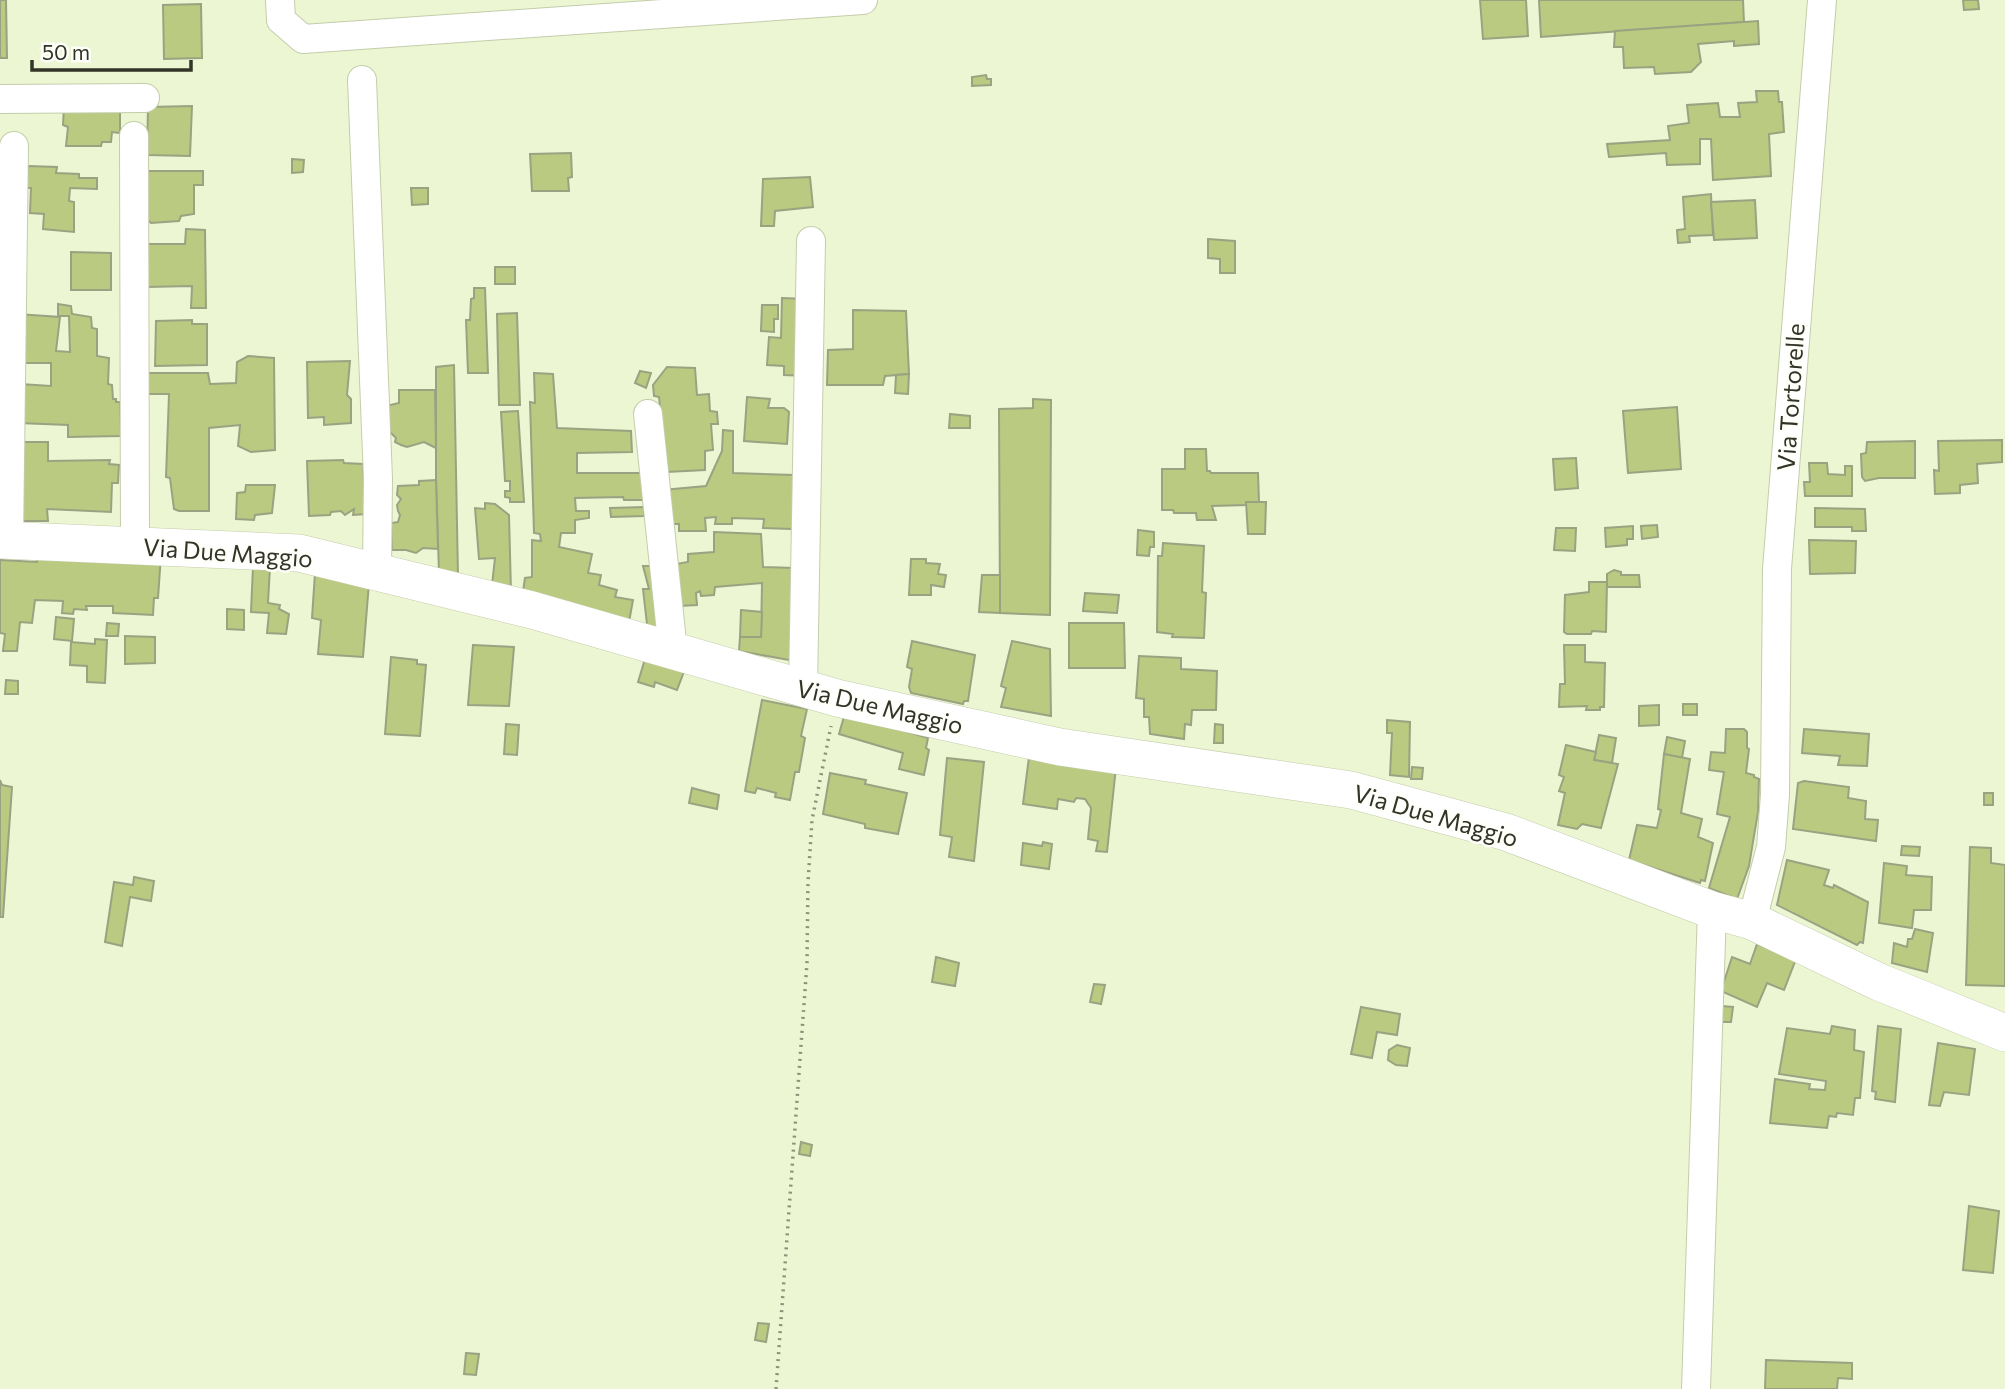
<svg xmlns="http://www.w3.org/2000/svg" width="2005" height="1389" viewBox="0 0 2005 1389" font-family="Commissioner,sans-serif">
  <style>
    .building { fill: #baca80; stroke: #9ba282; stroke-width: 2 }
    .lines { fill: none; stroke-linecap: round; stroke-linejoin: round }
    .minor-casing { stroke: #c4cdab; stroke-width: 30 }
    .major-casing { stroke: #c4cdab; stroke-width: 38 }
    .path { stroke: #8c927a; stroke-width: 3.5; stroke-dasharray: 2 5; stroke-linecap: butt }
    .minor { stroke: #fff; stroke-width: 28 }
    .major { stroke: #fff; stroke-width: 37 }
    .labels { text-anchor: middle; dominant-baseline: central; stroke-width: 5; stroke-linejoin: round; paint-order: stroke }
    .street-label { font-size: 24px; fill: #313427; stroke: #fdfff8 }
  </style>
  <rect width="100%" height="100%" fill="#edf6d3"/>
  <g class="building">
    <polygon points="0,0 6,0 7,58 0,58"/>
    <polygon points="1480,0 1526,0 1528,36 1483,39"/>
    <polygon points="1539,0 1743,0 1744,22 1541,37"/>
    <polygon points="1963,0 1978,0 1979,9 1964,10"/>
    <polygon points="201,4 202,58 164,59 163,5"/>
    <polygon points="1758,21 1759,44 1734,46 1734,41 1698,44 1701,62 1691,72 1655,74 1654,67 1624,68 1623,47 1614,47 1615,31"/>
    <polygon points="986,75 987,79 991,79 991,85 972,86 972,77"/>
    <polygon points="1756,91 1778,91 1779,102 1782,102 1784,132 1769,134 1771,176 1713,180 1711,139 1700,139 1700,164 1667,165 1666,153 1609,157 1607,144 1670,140 1668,126 1689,123 1687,105 1718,103 1720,117 1740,117 1738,103 1757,102"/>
    <polygon points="64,106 120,106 120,133 112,132 111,142 102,142 101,146 66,146 68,127 63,125"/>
    <polygon points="192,106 190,156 147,155 148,107"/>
    <polygon points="571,153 572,177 568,178 569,191 532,191 530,154"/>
    <polygon points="292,159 304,160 303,172 292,173"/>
    <polygon points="28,166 57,167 56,173 79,174 79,178 97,178 97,189 70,188 69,201 74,202 74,232 43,229 44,214 30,213 31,188 25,188"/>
    <polygon points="147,171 203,171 203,185 194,185 194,214 181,216 179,221 151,223 147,219"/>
    <polygon points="810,177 813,207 775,211 774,226 761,226 763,179"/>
    <polygon points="411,188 428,188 428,204 412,205"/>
    <polygon points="1711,194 1713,235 1689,236 1690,242 1678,243 1677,230 1685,229 1683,197"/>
    <polygon points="1755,200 1757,238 1714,240 1711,202"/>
    <polygon points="186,229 205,230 206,308 191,308 192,286 147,287 144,244 185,244"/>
    <polygon points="1208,239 1235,241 1235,273 1220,273 1220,259 1208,258"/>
    <polygon points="71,252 111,253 111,290 71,290"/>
    <rect x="495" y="267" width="20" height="17"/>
    <polygon points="474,288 485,288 488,373 468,373 466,320 470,320 471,299 474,298"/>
    <polygon points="782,298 807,299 805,376 784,375 784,366 767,365 769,337 781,338"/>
    <polygon points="58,304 71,306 72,314 91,317 92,328 97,329 97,356 109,358 108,384 112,385 113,399 116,399 116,402 120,402 121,436 68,437 68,425 19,423 21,384 51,386 51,363 23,363 18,314 60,317 56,351 70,352 69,316 58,316"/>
    <polygon points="762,305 778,305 778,319 774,319 774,332 761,331"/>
    <polygon points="853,310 906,311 909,374 885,376 883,385 827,385 828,350 853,349"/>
    <polygon points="517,313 520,405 499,405 497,314"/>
    <polygon points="192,320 192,324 207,324 207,365 155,366 156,321"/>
    <polygon points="248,356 274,358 275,450 251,452 238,446 240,425 209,428 209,511 179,511 174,509 170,478 166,477 169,394 145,394 145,373 208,373 210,384 236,383 237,362"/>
    <polygon points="350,361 347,395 351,399 351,423 324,425 324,417 308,418 307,362"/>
    <polygon points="454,365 458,577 439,573 436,480 436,367"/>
    <polygon points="667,367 695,368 697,395 709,394 710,411 717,412 718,424 711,424 713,450 705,451 705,470 667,472 659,397 654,396 653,385"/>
    <polygon points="640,371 651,373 646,388 635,383"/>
    <polygon points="534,373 553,374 557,428 631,431 632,452 577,453 577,473 644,473 647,500 624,500 623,497 575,498 576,511 589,511 589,518 575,520 575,533 561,533 559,547 592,554 588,573 601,575 599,585 617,590 615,597 633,600 629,622 522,598 525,578 532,577 532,540 541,541 540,534 534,533 530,402 535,403"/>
    <polygon points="909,374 908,394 895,393 896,375"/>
    <polygon points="399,390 435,390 436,448 424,442 407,447 401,445 395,442 396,438 391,433 388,435 386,406 399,403"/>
    <polygon points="747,397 770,399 768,408 784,408 789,412 787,444 744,441"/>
    <polygon points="1033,399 1051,400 1050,615 1000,613 999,409 1033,408"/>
    <polygon points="1677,407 1681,469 1628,473 1623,411"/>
    <polygon points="518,411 524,502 510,502 510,498 505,497 505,491 510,491 510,481 505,481 501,412"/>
    <polygon points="950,414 970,416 970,428 949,428"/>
    <polygon points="723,430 733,431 733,473 794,475 794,526 791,529 763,528 764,519 732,518 732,524 715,524 716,517 705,518 706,531 679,531 679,524 664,524 663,490 706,486 722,451"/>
    <polygon points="2002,440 2002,462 1977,464 1978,483 1960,485 1960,493 1935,494 1934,470 1939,471 1938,441"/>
    <polygon points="1915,441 1915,478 1879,478 1865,481 1862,477 1861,454 1866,453 1867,442"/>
    <polygon points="24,442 48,442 48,461 110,460 109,464 119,465 118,483 112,483 111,512 47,509 48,521 21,521"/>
    <polygon points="1185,449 1206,449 1207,471 1210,471 1211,473 1258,473 1259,502 1246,502 1247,505 1212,506 1216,520 1197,520 1196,513 1174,513 1173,510 1162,510 1162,469 1185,469"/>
    <polygon points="1576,458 1578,488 1555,490 1553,459"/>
    <polygon points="343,460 344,463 363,464 366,514 353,515 354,509 345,515 341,511 331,512 330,515 309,516 307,461"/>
    <polygon points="1809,463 1827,463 1828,474 1845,475 1845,466 1852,466 1852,496 1805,496 1804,482 1810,482"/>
    <polygon points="436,480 438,549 423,548 416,553 406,550 392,550 391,523 398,522 400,515 398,511 397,505 401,499 397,495 398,486 419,485 419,481"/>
    <polygon points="246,485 275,485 272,513 255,515 254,520 236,519 237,493 245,492"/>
    <polygon points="1246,502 1266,502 1265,534 1248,534"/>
    <polygon points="485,503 495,504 509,515 511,592 492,585 495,558 479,559 475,508 485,509"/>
    <polygon points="644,507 644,516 611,517 610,508"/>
    <polygon points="1815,508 1865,509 1866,531 1852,531 1852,527 1815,527"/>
    <polygon points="1657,525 1658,537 1642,539 1641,526"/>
    <polygon points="1633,526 1633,539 1627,539 1627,545 1606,547 1605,528"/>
    <polygon points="1556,528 1576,528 1575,551 1554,550"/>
    <polygon points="1138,530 1154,532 1154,547 1150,547 1149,556 1137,555"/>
    <polygon points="714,532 761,534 763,567 795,568 793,658 789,660 739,651 740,637 761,637 762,583 715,587 714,595 701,596 700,591 696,593 697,605 680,606 676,564 688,562 688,554 714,552"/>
    <polygon points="1809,540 1856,541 1855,573 1810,574"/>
    <polygon points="1163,543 1204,546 1202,592 1206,593 1204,638 1172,637 1173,634 1157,632 1158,556 1162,556"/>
    <polygon points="36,553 161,555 158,598 154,598 153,615 113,613 113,606 86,606 87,610 74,609 73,614 62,613 63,601 35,600 32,623 20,622 17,651 3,651 5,634 0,633 0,560 37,562"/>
    <polygon points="911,559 926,559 926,563 940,564 938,574 946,575 944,587 931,585 931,595 909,595"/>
    <polygon points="253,566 270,567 268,603 280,605 279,609 289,614 286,634 267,633 269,613 251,612"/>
    <polygon points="643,566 652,566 660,637 648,633 643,589 649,589"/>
    <polygon points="1614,570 1621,572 1621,575 1639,575 1640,587 1607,587 1607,574"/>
    <polygon points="315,573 369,583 363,657 318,654 321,620 312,618"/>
    <polygon points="982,575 1000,575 1000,613 979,612"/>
    <polygon points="1589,582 1607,582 1606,632 1592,631 1591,634 1567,634 1564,632 1565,595 1589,592"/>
    <polygon points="1085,593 1119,595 1117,613 1083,611"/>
    <polygon points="227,609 244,610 244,630 227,629"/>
    <polygon points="741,610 762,612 761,637 740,637"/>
    <polygon points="56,617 74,619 72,641 54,639"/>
    <polygon points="107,623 119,624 118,636 106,636"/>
    <polygon points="1069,623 1124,623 1125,668 1069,668"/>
    <polygon points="125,636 155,637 155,663 125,664"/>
    <polygon points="95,639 107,640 105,683 87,682 87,666 70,665 71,642 95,644"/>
    <polygon points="912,641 975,655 968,701 964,701 963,704 911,693 909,687 912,669 907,667"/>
    <polygon points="1012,641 1050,649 1051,716 1001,707 1006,688 1001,686"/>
    <polygon points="473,645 514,647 509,706 468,705"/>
    <polygon points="1564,645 1585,645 1585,662 1605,663 1604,707 1600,707 1600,710 1586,710 1587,706 1559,707 1560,684 1565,684"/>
    <polygon points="1139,656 1181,658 1181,669 1217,671 1216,710 1192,710 1191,725 1185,724 1184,739 1150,734 1149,717 1144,717 1144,699 1136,698"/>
    <polygon points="391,657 417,660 417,664 426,665 420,736 385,734"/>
    <polygon points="645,659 685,669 677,690 655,682 654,687 638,682"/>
    <polygon points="6,680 18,681 18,694 5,694"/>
    <polygon points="762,700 807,709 801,736 805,738 799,772 795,772 790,800 775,797 776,793 757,788 755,793 745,791"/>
    <rect x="1683" y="704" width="14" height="11"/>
    <polygon points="1659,705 1659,725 1639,726 1639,706"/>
    <polygon points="845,713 928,738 926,748 929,750 924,775 899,769 903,753 839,734"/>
    <polygon points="1387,720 1410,722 1409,777 1390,775 1392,733 1387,733"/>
    <polygon points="506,724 519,725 517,755 504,754"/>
    <polygon points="1215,724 1223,725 1223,743 1214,743"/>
    <polygon points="1726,729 1744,729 1747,732 1747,748 1749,749 1746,773 1754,775 1754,777 1759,779 1758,812 1749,866 1737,899 1709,888 1730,817 1717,814 1724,772 1709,770 1711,752 1725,753"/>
    <polygon points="1804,729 1869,734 1867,766 1838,765 1840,756 1802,753"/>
    <polygon points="1599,735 1616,738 1612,763 1594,760"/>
    <polygon points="1667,737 1685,741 1682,758 1664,754"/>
    <polygon points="1566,745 1596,752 1594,760 1618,764 1601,828 1582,824 1577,829 1558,825 1565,793 1559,791 1564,777 1559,775"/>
    <polygon points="1664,754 1690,759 1681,813 1702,819 1698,837 1713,843 1705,881 1701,880 1700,883 1629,860 1637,825 1657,828 1661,810 1658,809"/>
    <polygon points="1029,757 1116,767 1107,852 1096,851 1098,841 1088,839 1091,808 1085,799 1076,798 1074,802 1058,799 1057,809 1023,804"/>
    <polygon points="947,758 984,762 974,861 949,857 952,837 940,835"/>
    <polygon points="1412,767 1423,768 1422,779 1411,779"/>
    <polygon points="830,773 866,780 865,784 907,793 898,834 865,828 865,824 823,814"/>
    <polygon points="0,780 2,785 12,787 3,917 0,917"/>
    <polygon points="1804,781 1849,787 1848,798 1866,801 1865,819 1878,820 1876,841 1793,829 1798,783"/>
    <polygon points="692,788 719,795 717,809 689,803"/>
    <rect x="1984" y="793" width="9" height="12"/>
    <polygon points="1043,842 1052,844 1049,869 1021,865 1023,843 1042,846"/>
    <polygon points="1902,846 1920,847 1919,856 1901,855"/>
    <polygon points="1970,847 1991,848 1991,863 2005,865 2005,986 1966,985"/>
    <polygon points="1787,860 1829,870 1824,885 1833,888 1834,885 1868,902 1863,943 1860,942 1857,945 1777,905"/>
    <polygon points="1884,863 1907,866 1906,875 1932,877 1931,910 1914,910 1912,928 1879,923"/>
    <polygon points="134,877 154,881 151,901 130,897 122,946 105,942 114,882 133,885"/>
    <polygon points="1915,929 1933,933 1927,972 1892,963 1894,943 1907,947 1908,939 1912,939"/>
    <polygon points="1757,944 1796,959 1784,990 1767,983 1757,1007 1721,991 1732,957 1750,964"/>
    <polygon points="936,957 959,963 955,986 932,982"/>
    <polygon points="1094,984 1105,985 1101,1004 1090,1002"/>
    <polygon points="1721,1006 1733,1007 1731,1022 1720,1022"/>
    <polygon points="1361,1007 1400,1014 1397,1035 1377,1032 1372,1058 1351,1054"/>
    <polygon points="1832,1026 1855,1030 1854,1050 1864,1052 1860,1098 1855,1098 1853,1115 1837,1113 1836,1117 1829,1116 1827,1128 1770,1123 1775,1079 1810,1084 1809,1089 1825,1090 1826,1081 1779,1074 1787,1028 1830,1034"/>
    <polygon points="1878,1026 1901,1029 1895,1102 1875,1099 1876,1092 1872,1091"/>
    <polygon points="1938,1043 1975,1049 1969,1095 1944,1092 1940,1106 1929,1105"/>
    <polygon points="1397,1045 1410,1048 1407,1066 1396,1065 1388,1060 1389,1050"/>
    <polygon points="801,1142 812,1145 810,1156 799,1154"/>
    <polygon points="1969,1206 1999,1211 1993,1273 1963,1270"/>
    <polygon points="758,1323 769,1324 766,1342 755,1340"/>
    <polygon points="466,1353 479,1354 476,1375 464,1374"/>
    <polygon points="1766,1360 1852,1363 1852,1379 1838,1378 1837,1389 1765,1389"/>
  </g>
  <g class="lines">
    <defs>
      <g id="minor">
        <polyline points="280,0 281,20 303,39 863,0"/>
        <polyline points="362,80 378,479 377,572"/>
        <polyline points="0,99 145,98"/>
        <polyline points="134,136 135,546"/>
        <polyline points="648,414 673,651"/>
        <polyline points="9,540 14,146"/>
        <polyline points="803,689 811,241"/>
        <polyline points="1752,921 1771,847 1775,795 1777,569 1822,0"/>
        <polyline points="1696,1389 1712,910"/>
      </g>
      <polyline id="major" points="0,540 299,553 532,610 837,698 1060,747 1351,790 1506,832 1712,910 1752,921 1879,982 2005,1033"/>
    </defs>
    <use href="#minor" class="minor-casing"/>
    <use href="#major" class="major-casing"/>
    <polyline class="path" points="776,1389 807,963 808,883 812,820 831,726"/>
    <use href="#minor" class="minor"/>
    <use href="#major" class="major"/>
  </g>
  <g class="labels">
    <g class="street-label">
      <text transform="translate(1790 397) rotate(-86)">Via Tortorelle</text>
      <text transform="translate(228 552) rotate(4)">Via Due Maggio</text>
      <text transform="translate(880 706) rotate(13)">Via Due Maggio</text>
      <text transform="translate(1436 815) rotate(16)">Via Due Maggio</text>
    </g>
  </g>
  <path d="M32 60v10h159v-10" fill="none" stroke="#313427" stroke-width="3.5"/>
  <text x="42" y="60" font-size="21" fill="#313427" stroke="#fdfff8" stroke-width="5" paint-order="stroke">50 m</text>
</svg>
